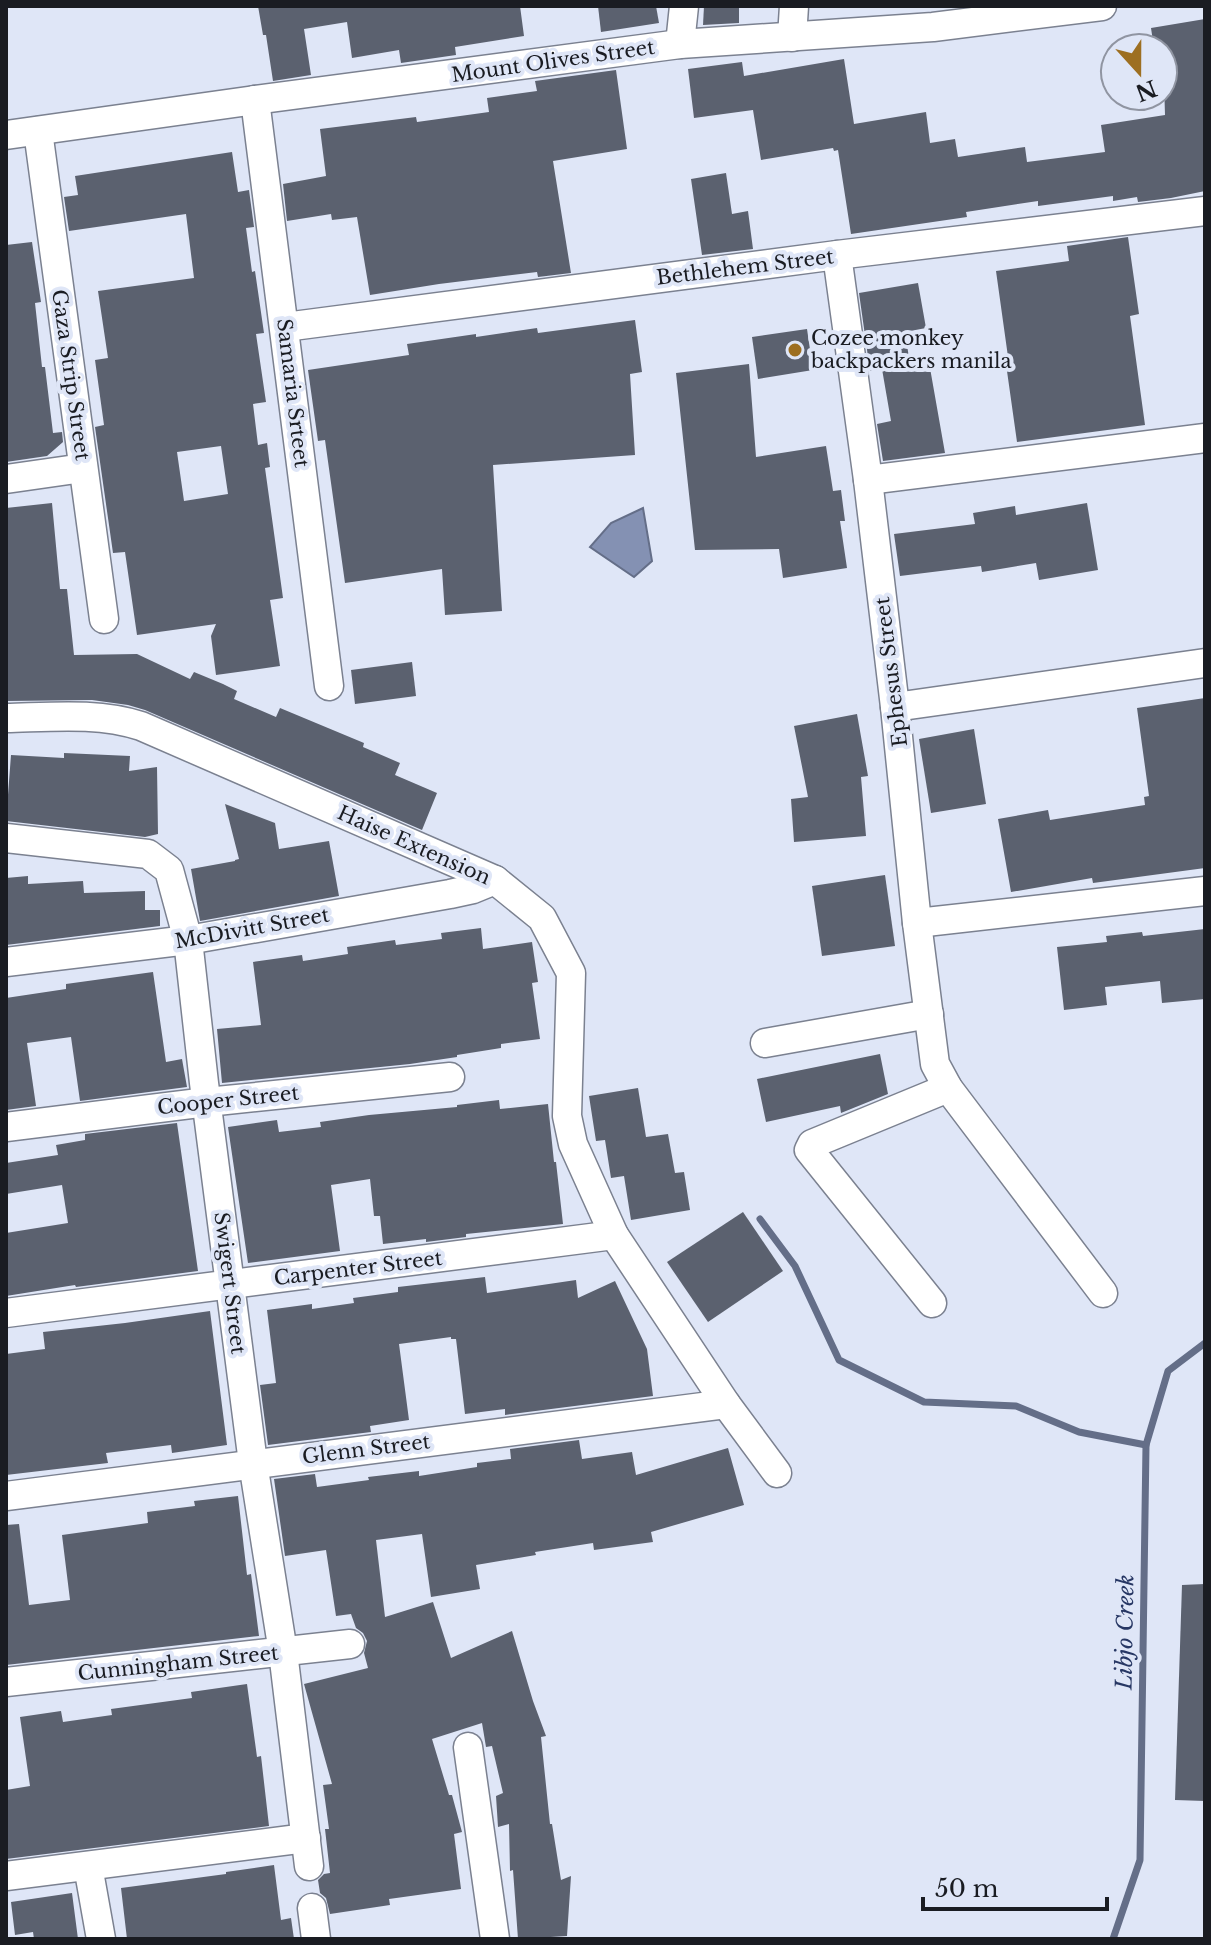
<svg xmlns="http://www.w3.org/2000/svg" width="1211" height="1945" viewBox="0 0 1211 1945" font-family="'Libre Baskerville',serif">
  <style>
    .water { fill: #8491b3; stroke: #646e88; stroke-width: 2 }
    .lines { fill: none; stroke-linecap: round; stroke-linejoin: round }
    .stream { stroke: #646e88; stroke-width: 7 }
    .building { fill: #5b616f; fill-rule: evenodd }
    .street-casing { stroke: #7b8190; stroke-width: 31 }
    .street { stroke: #fff; stroke-width: 28 }
    .poi-dot { fill: #9d6f21; stroke: #dfe6f7; stroke-width: 3 }
    .labels { text-anchor: middle; dominant-baseline: central; stroke-width: 8; stroke-linejoin: round; paint-order: stroke }
    .street-label { font-size: 20px; fill: #1a1c22; stroke: #dfe6f7 }
    .poi-label { font-size: 20px; fill: #1a1c22; stroke: #dfe6f7; text-anchor: start }
    .water-label { font-size: 22px; font-style: italic; fill: #273764; stroke: #dfe6f7 }
  </style>
  <rect width="100%" height="100%" fill="#dfe6f7"/>
  <polygon class="water" points="643,508 652,561 634,577 590,547 611,523"/>
  <g class="lines">
    <g class="stream">
      <polyline points="760,1219 795,1266 839,1360 924,1402 1016,1406 1079,1432 1146,1445"/>
      <polyline points="1113,1939 1140,1860 1146,1445 1168,1371 1205,1343"/>
    </g>
  </g>
  <g class="building">
    <polygon points="258,6 520,6 524,36 455,47 456,55 401,63 399,50 352,58 347,22 304,29 311,75 273,81 266,35 263,35"/>
    <polygon points="598,6 656,6 659,23 601,32"/>
    <polygon points="704,6 739,6 739,23 703,25"/>
    <polygon points="1205,19 1205,191 1171,198 1138,202 1137,197 1113,201 1113,196 1038,206 1038,201 966,212 967,217 851,234 838,150 834,151 833,148 761,160 753,110 694,118 688,69 742,62 744,76 844,59 854,124 926,112 930,143 955,139 958,157 1025,147 1027,162 1105,152 1101,125 1165,115 1163,48 1154,48 1151,28"/>
    <polygon points="616,70 627,149 553,161 571,273 538,277 537,272 439,284 370,295 357,217 332,220 331,214 287,221 283,184 326,176 320,129 416,117 417,122 489,112 487,98 537,91 535,81"/>
    <path d="M232,152L238,192L249,190L254,227L246,228L252,272L255,271L264,333L256,334L266,402L253,404L258,445L267,443L270,467L265,468L283,598L270,600L280,666L216,675L211,636L216,624L137,635L125,552L113,553L95,427L104,425L95,360L108,358L98,291L194,278L186,214L69,231L64,197L78,195L75,176ZM221,446L228,494L184,501L177,452Z"/>
    <polygon points="726,173 732,214 748,211 753,249 702,255 691,179"/>
    <polygon points="1128,237 1139,314 1130,316 1145,425 1017,442 1006,364 1009,364 996,271 1069,261 1067,246"/>
    <polygon points="32,242 41,302 35,303 42,367 45,367 53,433 62,432 63,442 47,456 6,462 6,245"/>
    <polygon points="918,283 926,328 905,332 911,371 930,368 945,453 883,461 877,424 891,421 882,369 870,371 859,293"/>
    <polygon points="635,320 642,372 630,374 635,455 493,465 502,611 445,615 442,569 345,583 325,440 318,441 308,370 409,355 407,344 476,334 476,337 537,328 538,333"/>
    <polygon points="807,329 813,370 758,379 752,337"/>
    <polygon points="749,364 756,457 826,446 833,491 841,490 845,521 840,521 847,568 783,578 779,549 695,550 676,373"/>
    <polygon points="52,503 60,589 67,589 74,655 137,654 190,679 194,672 223,684 237,691 234,699 276,717 280,708 364,743 363,747 400,763 395,775 437,793 422,830 145,710 128,705 92,700 6,701 6,508"/>
    <polygon points="1087,503 1098,570 1039,580 1036,563 982,572 981,566 900,576 894,534 975,524 973,513 1015,506 1016,515"/>
    <polygon points="412,662 416,696 355,704 351,670"/>
    <polygon points="1205,698 1205,868 1093,883 1092,878 1011,892 998,819 1048,810 1050,820 1145,805 1144,797 1149,796 1137,708"/>
    <polygon points="857,714 868,776 861,777 866,836 794,842 791,799 808,797 794,726"/>
    <polygon points="974,729 986,804 931,813 919,739"/>
    <polygon points="64,753 130,756 129,771 157,767 158,834 145,837 6,821 11,755 64,758"/>
    <polygon points="225,804 275,823 279,849 329,841 339,896 200,921 191,869 235,861 235,860 239,859"/>
    <polygon points="885,875 895,946 822,956 812,886"/>
    <polygon points="28,876 28,884 83,881 84,893 145,891 145,910 160,910 160,926 6,945 6,878"/>
    <polygon points="481,928 483,949 532,942 538,982 532,983 540,1039 501,1044 501,1048 457,1055 457,1057 410,1064 222,1083 217,1029 261,1025 253,962 302,955 303,961 348,954 347,947 395,940 396,945 442,939 441,933"/>
    <polygon points="1205,929 1205,999 1162,1003 1160,981 1105,987 1107,1005 1064,1010 1057,947 1107,942 1106,936 1142,932 1143,936"/>
    <polygon points="153,972 166,1062 182,1059 187,1087 80,1101 71,1037 27,1043 36,1106 6,1110 6,998 66,989 66,984"/>
    <polygon points="880,1054 888,1094 841,1113 840,1106 766,1122 757,1079"/>
    <polygon points="638,1088 646,1137 668,1134 675,1173 684,1172 690,1210 631,1220 624,1176 611,1178 605,1140 596,1141 589,1096"/>
    <polygon points="499,1100 500,1109 548,1104 554,1162 556,1162 563,1224 466,1234 466,1237 426,1242 426,1239 383,1244 380,1216 374,1216 370,1179 331,1185 340,1251 248,1263 228,1127 277,1120 279,1132 321,1127 320,1122 369,1115 457,1107 457,1105"/>
    <polygon points="177,1123 198,1271 76,1287 75,1285 6,1296 6,1233 68,1223 62,1185 6,1194 6,1163 58,1155 56,1145 85,1140 85,1134"/>
    <polygon points="743,1212 783,1271 708,1322 667,1262"/>
    <polygon points="485,1277 487,1293 576,1280 578,1298 615,1281 647,1349 653,1396 505,1415 505,1409 465,1414 456,1339 451,1339 451,1337 399,1344 409,1420 370,1426 371,1432 268,1445 260,1385 276,1383 267,1310 312,1304 312,1309 354,1303 353,1298 398,1292 398,1287"/>
    <polygon points="210,1311 227,1445 172,1453 171,1445 106,1453 108,1463 6,1475 6,1354 45,1349 43,1332 125,1323"/>
    <polygon points="579,1440 582,1459 632,1452 636,1475 728,1448 744,1505 651,1532 653,1542 594,1550 593,1543 535,1552 536,1555 476,1565 480,1589 431,1597 422,1534 376,1540 385,1617 433,1602 451,1658 512,1631 533,1701 546,1736 541,1737 550,1824 552,1824 561,1880 571,1876 567,1936 518,1939 513,1870 510,1871 509,1824 498,1827 496,1796 503,1793 492,1746 486,1747 482,1723 432,1739 449,1795 452,1795 462,1832 454,1834 461,1889 389,1899 390,1905 330,1914 326,1898 320,1893 318,1880 324,1874 330,1873 325,1829 329,1829 323,1785 332,1784 304,1684 368,1668 364,1653 367,1641 363,1633 356,1628 351,1614 336,1616 326,1550 285,1556 274,1479 315,1474 317,1487 369,1480 368,1477 419,1471 419,1476 477,1467 477,1463 511,1459 510,1449"/>
    <polygon points="238,1496 247,1575 251,1574 259,1636 6,1665 6,1525 19,1524 29,1605 70,1600 62,1535 148,1523 147,1512 195,1506 194,1501"/>
    <polygon points="1205,1584 1205,1801 1175,1800 1182,1585"/>
    <polygon points="247,1684 257,1757 261,1756 269,1826 6,1859 6,1790 30,1786 20,1717 61,1711 63,1722 112,1715 111,1709 192,1698 191,1692"/>
    <polygon points="274,1865 281,1920 291,1918 294,1939 127,1939 121,1888 226,1874 226,1872"/>
    <polygon points="72,1893 78,1939 34,1939 33,1932 15,1935 11,1902"/>
  </g>
  <g class="lines">
    <defs>
      <g id="street">
        <polyline points="792,37 794,6"/>
        <polyline points="680,44 684,6"/>
        <polyline points="255,100 329,686"/>
        <polyline points="38,131 104,619"/>
        <polyline points="6,135 255,100 680,44 933,27 1102,6"/>
        <polyline points="837,255 868,480 895,707 917,923 935,1064 948,1088 1103,1293"/>
        <polyline points="285,327 837,255 1205,211"/>
        <polyline points="6,479 83,468"/>
        <polyline points="868,480 1205,438"/>
        <polyline points="895,707 1205,663"/>
        <path d="M6,718C51,717 98,712 141,726L495,880L542,918L571,973L567,1116L573,1144L614,1235L726,1404L777,1473"/>
        <polyline points="6,838 148,854 169,870 188,940 204,1083 253,1463 283,1652 309,1866"/>
        <polyline points="917,923 1205,891"/>
        <polyline points="6,962 188,940 450,894 473,889 495,880"/>
        <polyline points="765,1043 929,1014"/>
        <polyline points="6,1127 207,1102 450,1077"/>
        <polyline points="932,1303 809,1150 812,1144 948,1088"/>
        <polyline points="6,1313 614,1235"/>
        <polyline points="6,1496 726,1404"/>
        <polyline points="6,1682 350,1644"/>
        <polyline points="468,1747 495,1939"/>
        <polyline points="88,1866 101,1939"/>
        <polyline points="6,1876 306,1838"/>
        <polyline points="312,1908 316,1939"/>
      </g>
    </defs>
    <use href="#street" class="street-casing"/>
    <use href="#street" class="street"/>
  </g>
  <circle class="poi-dot" cx="795" cy="350" r="8"/>
  <g class="labels">
    <g class="street-label">
      <text transform="translate(553 61) rotate(-8)">Mount Olives Street</text>
      <text transform="translate(745 267) rotate(-7)">Bethlehem Street</text>
      <text transform="translate(71 375) rotate(82)">Gaza Strip Street</text>
      <text transform="translate(293 393) rotate(83)">Samaria Srteet</text>
      <text transform="translate(891 672) rotate(-97)">Ephesus Street</text>
      <text transform="translate(414 845) rotate(24)">Haise Extension</text>
      <text transform="translate(252 928) rotate(-10)">McDivitt Street</text>
      <text transform="translate(228 1100) rotate(-6)">Cooper Street</text>
      <text transform="translate(358 1268) rotate(-7)">Carpenter Street</text>
      <text transform="translate(230 1283) rotate(83)">Swigert Street</text>
      <text transform="translate(366 1449) rotate(-7)">Glenn Street</text>
      <text transform="translate(178 1663) rotate(-6)">Cunningham Street</text>
    </g>
    <g class="poi-label">
      <text x="811" y="338">Cozee monkey<tspan x="811" dy="23">backpackers manila</tspan></text>
    </g>
    <g class="water-label">
      <text transform="translate(1125 1632) rotate(-89)">Libjo Creek</text>
    </g>
  </g>
  <rect width="1211" height="1945" fill="none" stroke="#1a1c22" stroke-width="16"/>
  <g transform="translate(1139 72) rotate(159)"><circle r="38" fill="#dfe6f7" stroke="#9095a2" stroke-width="2"/>
  <path d="M0-6L14 30L0 20L-14 30Z" fill="#9d6f21"/>
  <text y="-12" font-size="22" font-weight="bold" text-anchor="middle" fill="#1a1c22">N</text>
  </g>
  <path d="M923 1897v12h184v-12" fill="none" stroke="#1a1c22" stroke-width="4"/>
  <text x="935" y="1897" font-size="24" fill="#1a1c22" stroke="#dfe6f7" stroke-width="6" paint-order="stroke">50 m</text>
</svg>
